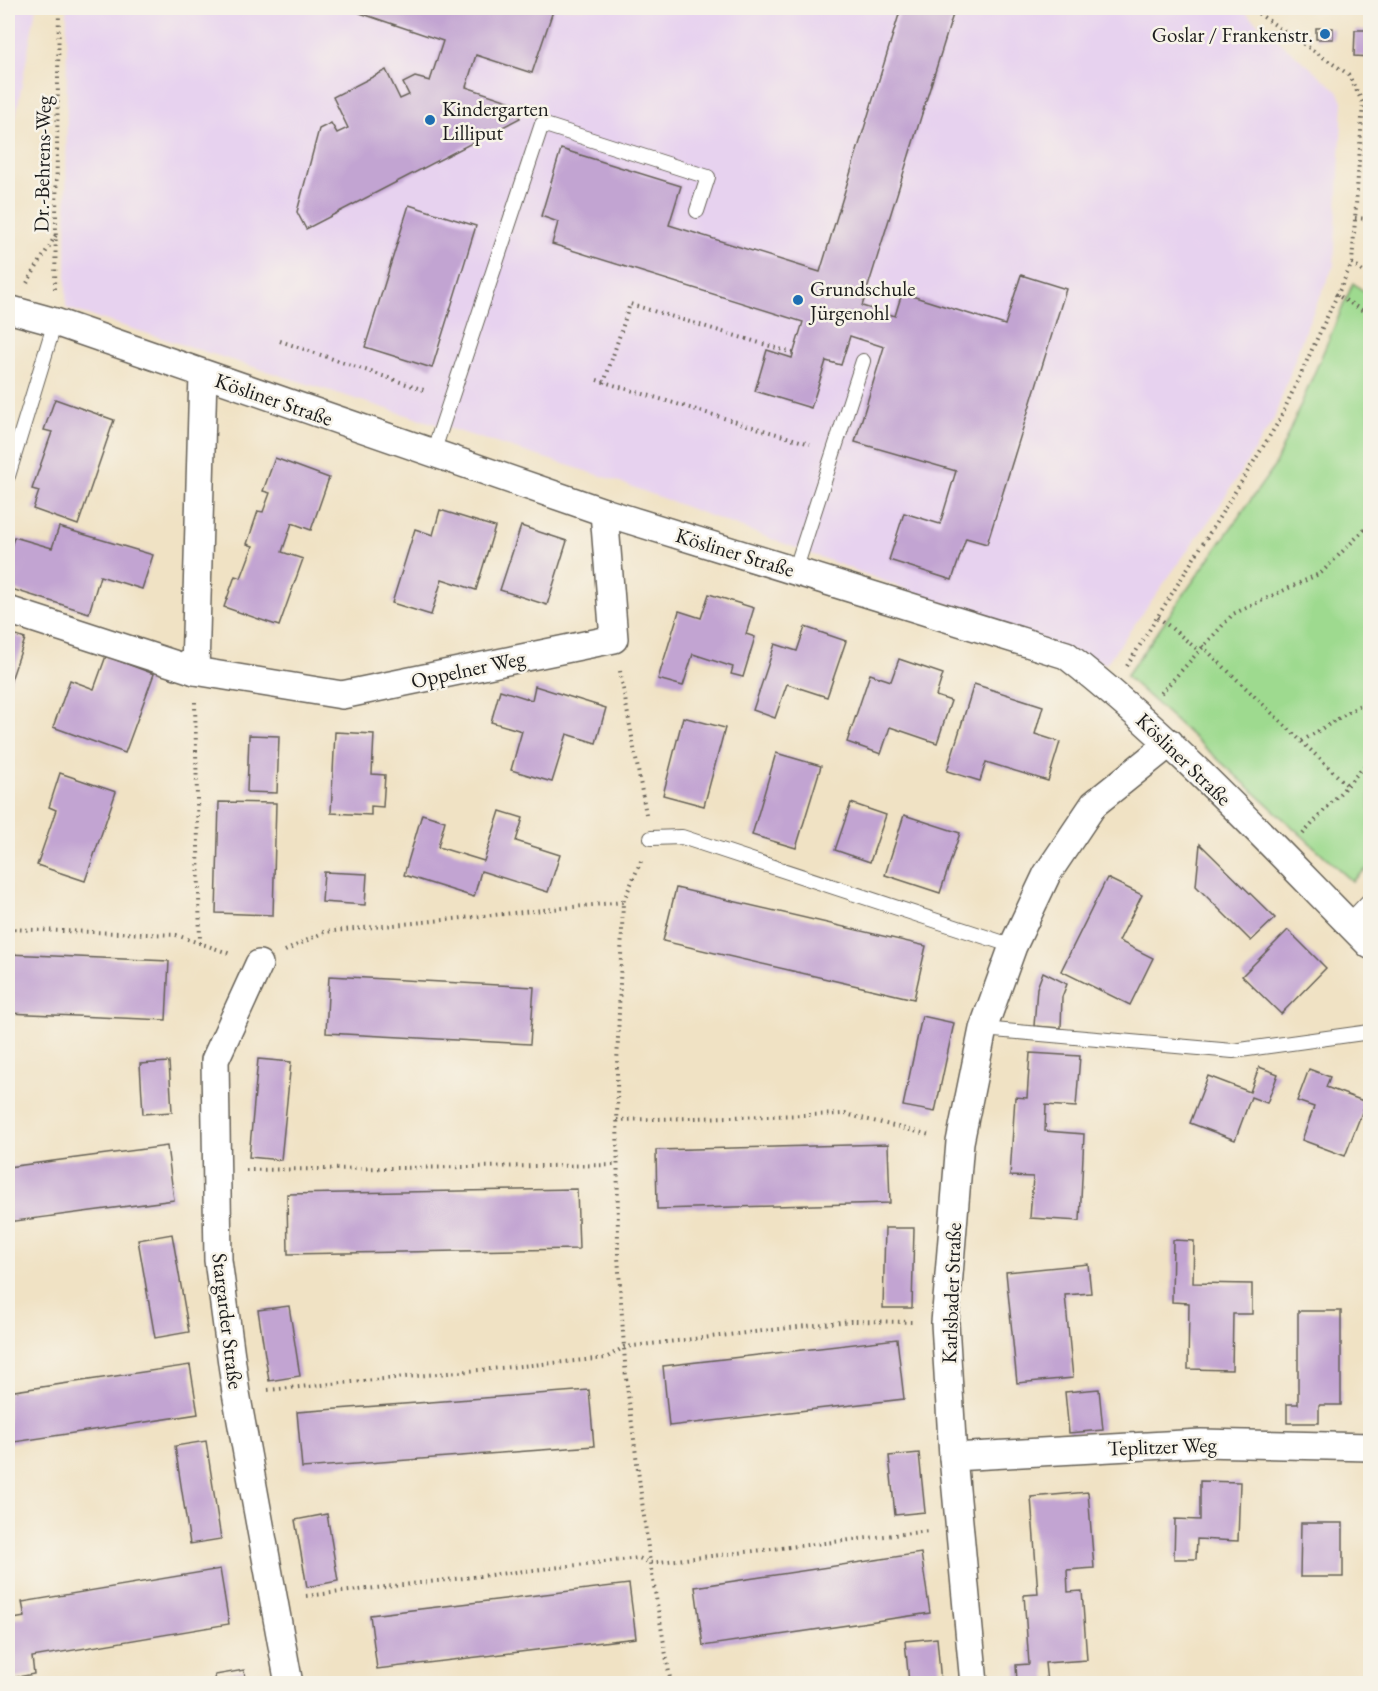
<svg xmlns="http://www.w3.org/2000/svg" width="1378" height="1691" viewBox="0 0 1378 1691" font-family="'EB Garamond',serif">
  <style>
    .built { fill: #e7d2ef }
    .green { fill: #9eda8f; stroke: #5d7b56; stroke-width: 1.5 }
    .building { fill: #c2a4d2 }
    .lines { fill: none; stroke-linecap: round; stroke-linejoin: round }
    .service-casing { stroke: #666157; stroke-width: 16 }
    .minor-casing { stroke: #666157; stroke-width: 30 }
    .path { stroke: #666157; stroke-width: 4; stroke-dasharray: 1.5 4.5; stroke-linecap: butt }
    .service { stroke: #fff; stroke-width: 14 }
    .minor { stroke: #fff; stroke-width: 27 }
    .poi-dot { fill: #1f6fb2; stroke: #f7f3e8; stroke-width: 2 }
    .labels { text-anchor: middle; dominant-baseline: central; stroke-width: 5; stroke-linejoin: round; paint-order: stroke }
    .poi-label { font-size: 21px; fill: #1c1c1c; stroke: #f7f3e8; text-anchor: start }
    .street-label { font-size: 21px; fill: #1c1c1c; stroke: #f7f3e8 }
  </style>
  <rect width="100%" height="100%" fill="#f7f3e8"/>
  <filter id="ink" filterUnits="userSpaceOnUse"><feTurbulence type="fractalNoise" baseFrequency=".0167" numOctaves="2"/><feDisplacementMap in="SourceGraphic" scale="12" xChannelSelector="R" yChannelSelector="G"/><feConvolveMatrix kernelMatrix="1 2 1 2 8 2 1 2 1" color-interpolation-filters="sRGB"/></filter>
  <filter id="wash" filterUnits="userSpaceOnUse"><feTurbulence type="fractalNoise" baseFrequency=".008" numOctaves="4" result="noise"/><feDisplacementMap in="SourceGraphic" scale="24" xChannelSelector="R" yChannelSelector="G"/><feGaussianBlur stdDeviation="1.35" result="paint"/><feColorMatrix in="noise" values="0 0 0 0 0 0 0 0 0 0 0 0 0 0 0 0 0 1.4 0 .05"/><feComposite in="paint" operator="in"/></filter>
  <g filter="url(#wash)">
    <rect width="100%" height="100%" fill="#f0e2c4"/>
    <g class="built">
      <polygon points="8,8 36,8 8,159"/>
      <polygon points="67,8 1240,8 1338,91 1343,101 1334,265 1306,328 1274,419 1216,511 1106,664 611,479 66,308"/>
    </g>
    <polygon class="green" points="1353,283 1370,296 1370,866 1352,881 1126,676 1274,467"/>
    <g id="blocks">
      <g class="building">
        <polygon points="362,8 554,8 532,73 476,55 466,87 511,102 520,118 306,229 297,212 319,129 331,123 337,133 348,128 333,97 386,70 400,99 409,95 403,83 415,77 430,81 443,41 360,13"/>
        <polygon points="901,8 955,8 862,306 895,316 902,293 1005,325 1021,275 1066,289 987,544 966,538 952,580 889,560 904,513 940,524 956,471 855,442 884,347 850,336 841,365 826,361 811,408 755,391 767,350 792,358 803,322 552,244 558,222 541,216 561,149 681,186 669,225 820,272"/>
        <rect x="1316" y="28" width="17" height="11"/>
        <polygon points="1355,30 1370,30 1370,57 1354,56"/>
        <polygon points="409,205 476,226 432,368 365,347"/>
        <polygon points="55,399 114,420 78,525 33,509 39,491 32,489 52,432 44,430"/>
        <polygon points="275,458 329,478 311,530 292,523 282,552 303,559 279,626 224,607 235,576 241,578 253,546 247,544 258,511 263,512 270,493 263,491"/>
        <polygon points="440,510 495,527 476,590 442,579 431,615 392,603 415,529 433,535"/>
        <polygon points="521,526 567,541 547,605 500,590"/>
        <polygon points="59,527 153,555 142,589 100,576 89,613 8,588 8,557 14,537 52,548"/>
        <polygon points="709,594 754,608 746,634 755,637 743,677 731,674 733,667 693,654 683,686 658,679 679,611 701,618"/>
        <polygon points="805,627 846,641 827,697 787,684 775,718 753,710 775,644 797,651"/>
        <polygon points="8,633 25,639 8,689"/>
        <polygon points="106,656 154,674 125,753 53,727 70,680 94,689"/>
        <polygon points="899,659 943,674 936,696 951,701 937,743 890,727 881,754 847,742 870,674 891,681"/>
        <polygon points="974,684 1043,706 1035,734 1060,742 1048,781 986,762 980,781 947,771"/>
        <polygon points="535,686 606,708 596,743 567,734 552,782 511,770 522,731 491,722 500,690 532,700"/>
        <polygon points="683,717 725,728 704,806 663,795"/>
        <polygon points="335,732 374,734 372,774 385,775 383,807 371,806 371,815 331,813"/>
        <polygon points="249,735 279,736 277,793 247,792"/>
        <polygon points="776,753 821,766 796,848 752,835"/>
        <polygon points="60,773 116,792 85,881 37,865 56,810 49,807"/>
        <polygon points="219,802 276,803 273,915 216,913"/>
        <polygon points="851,803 886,815 870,862 835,850"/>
        <polygon points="500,811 523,818 516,841 560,855 548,892 481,871 474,897 404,875 422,814 445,821 438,847 484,861"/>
        <polygon points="904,815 960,833 940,893 885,875"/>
        <polygon points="1200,844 1275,918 1251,941 1196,886"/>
        <polygon points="324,872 367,874 365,905 322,902"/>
        <polygon points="1107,878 1142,895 1119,941 1153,958 1130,1005 1061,971"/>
        <polygon points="676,888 926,946 914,999 663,941"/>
        <polygon points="1288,930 1326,968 1281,1014 1242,976"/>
        <polygon points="8,954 169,961 166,1020 8,1013"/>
        <polygon points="1043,972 1067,984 1062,997 1061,1028 1034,1026 1037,988"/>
        <polygon points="329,976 534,987 530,1044 326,1033"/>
        <polygon points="922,1016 954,1023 935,1112 903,1106"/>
        <polygon points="1030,1053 1080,1056 1076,1107 1046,1105 1045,1131 1084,1134 1080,1221 1030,1218 1033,1177 1010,1176 1015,1097 1027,1098"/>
        <polygon points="258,1059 291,1062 281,1160 249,1157"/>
        <polygon points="169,1062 172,1112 143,1114 140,1064"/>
        <polygon points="1259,1067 1278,1074 1267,1103 1251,1097 1235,1140 1190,1123 1208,1076 1250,1092"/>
        <polygon points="1309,1069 1330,1077 1326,1087 1366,1102 1345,1156 1302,1140 1314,1107 1297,1101"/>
        <polygon points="888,1144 890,1203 657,1209 656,1150"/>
        <polygon points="167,1146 174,1200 8,1222 8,1167"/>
        <polygon points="577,1189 579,1249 288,1254 287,1194"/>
        <polygon points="885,1228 914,1228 912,1308 883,1308"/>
        <polygon points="172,1234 189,1332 155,1338 138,1240"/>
        <polygon points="1173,1240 1194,1241 1193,1283 1252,1284 1252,1314 1233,1314 1232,1370 1188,1369 1189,1303 1172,1302"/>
        <polygon points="1088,1264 1091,1293 1065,1295 1073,1378 1017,1383 1006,1272"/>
        <polygon points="289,1306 300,1376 269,1381 258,1310"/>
        <polygon points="1298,1311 1341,1311 1341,1405 1319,1405 1319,1423 1287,1423 1287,1404 1298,1404"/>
        <polygon points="897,1339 904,1399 669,1426 663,1366"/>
        <polygon points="190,1365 198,1414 8,1443 8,1392"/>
        <polygon points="1099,1389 1103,1430 1069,1433 1065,1392"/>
        <polygon points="589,1390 594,1446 302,1468 297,1412"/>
        <polygon points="206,1441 221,1539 190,1544 175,1446"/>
        <polygon points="919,1453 925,1512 895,1515 889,1456"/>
        <polygon points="1200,1481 1240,1482 1238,1541 1197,1539 1196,1559 1174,1559 1175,1519 1200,1520"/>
        <polygon points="1088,1492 1094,1568 1067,1570 1068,1592 1082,1591 1087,1660 1045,1663 1047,1683 1017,1683 1016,1665 1029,1664 1024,1595 1038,1594 1031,1497"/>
        <polygon points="327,1514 338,1581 307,1587 295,1520"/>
        <polygon points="1301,1523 1343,1523 1343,1577 1300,1577"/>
        <polygon points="921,1553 930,1613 703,1646 695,1587"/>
        <polygon points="220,1569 229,1624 32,1657 34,1674 8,1679 8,1620 25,1617 22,1602"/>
        <polygon points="629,1584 636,1638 377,1669 370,1615"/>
        <polygon points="937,1638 941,1683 909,1683 905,1641"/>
        <polygon points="244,1670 246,1683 216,1683 215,1675"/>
      </g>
    </g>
  </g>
  <g filter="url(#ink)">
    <use href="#blocks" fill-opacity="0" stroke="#666157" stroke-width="1.5"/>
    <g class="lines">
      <defs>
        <g id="service">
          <polyline points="433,453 542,124 708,177 697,211"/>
          <polyline points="8,476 55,322"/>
          <polyline points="795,571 863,361"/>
          <polyline points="651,838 682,837 1013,946"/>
          <polyline points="1348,922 1370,899"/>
          <polyline points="983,1029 1233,1051 1370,1032"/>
        </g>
        <g id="minor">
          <path d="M8,309L55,322L604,512L1066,655C1176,741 1271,845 1370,945"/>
          <polyline points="8,610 195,671 342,695 614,639 604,512"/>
          <polyline points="195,671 203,374"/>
          <polyline points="259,964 215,1060 218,1260 236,1393 289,1684"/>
          <polyline points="953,1457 1201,1443 1370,1447"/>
          <polyline points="974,1684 953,1457 945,1323 960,1142 983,1029 1013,946 1047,874 1094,804 1170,743"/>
        </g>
      </defs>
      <use href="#service" class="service-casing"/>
      <use href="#minor" class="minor-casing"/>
      <g class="path">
        <polyline points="1355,218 1370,219"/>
        <polyline points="1352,263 1370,278"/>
        <polyline points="27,283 56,235"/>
        <polyline points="55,289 59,8"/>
        <polyline points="1335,294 1370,315"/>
        <polyline points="280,341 427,391"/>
        <polyline points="597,380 810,444"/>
        <polyline points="604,383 630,304 793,353"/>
        <polyline points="1158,617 1198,650"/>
        <polyline points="1202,646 1346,784"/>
        <polyline points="1127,666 1279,421 1352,263 1363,103 1348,74 1250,8"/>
        <polyline points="620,671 646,814"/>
        <polyline points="1161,693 1233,614 1321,573 1370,524"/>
        <polyline points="195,702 200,943"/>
        <polyline points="1302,741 1370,699"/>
        <polyline points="1303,834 1370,760"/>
        <polyline points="641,861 623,902 617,1066 618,1256 626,1378 650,1563 671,1684"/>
        <polyline points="8,929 176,935 231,954"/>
        <polyline points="285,951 324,932 623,902"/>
        <polyline points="617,1120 845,1114 930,1135"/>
        <polyline points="246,1170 617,1165"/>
        <polyline points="268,1390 606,1358 624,1347 850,1321 914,1322"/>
        <polyline points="306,1596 639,1558 650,1563 929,1531"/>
      </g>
      <use href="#service" class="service"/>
      <use href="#minor" class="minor"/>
    </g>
  </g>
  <g class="poi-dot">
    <circle cx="1325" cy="34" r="6"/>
    <circle cx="430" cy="120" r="6"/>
    <circle cx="798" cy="300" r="6"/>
  </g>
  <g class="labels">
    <g class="poi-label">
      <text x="1313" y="34" text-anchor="end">Goslar / Frankenstr.</text>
      <text x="442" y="108">Kindergarten<tspan x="442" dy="24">Lilliput</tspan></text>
      <text x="810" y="288">Grundschule<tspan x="810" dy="24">Jürgenohl</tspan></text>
    </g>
    <g class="street-label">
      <text transform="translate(42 164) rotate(-89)">Dr.-Behrens-Weg</text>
      <text transform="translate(274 399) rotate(19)">Kösliner Straße</text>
      <text transform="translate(735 552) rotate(17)">Kösliner Straße</text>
      <text transform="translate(468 669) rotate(-12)">Oppelner Weg</text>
      <text transform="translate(1184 759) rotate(44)">Kösliner Straße</text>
      <text transform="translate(951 1293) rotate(-88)">Karlsbader Straße</text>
      <text transform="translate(228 1321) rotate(83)">Stargarder Straße</text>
      <text transform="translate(1162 1446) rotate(-2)">Teplitzer Weg</text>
    </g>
  </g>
  <rect width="1378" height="1691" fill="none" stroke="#f7f3e8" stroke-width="30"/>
</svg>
